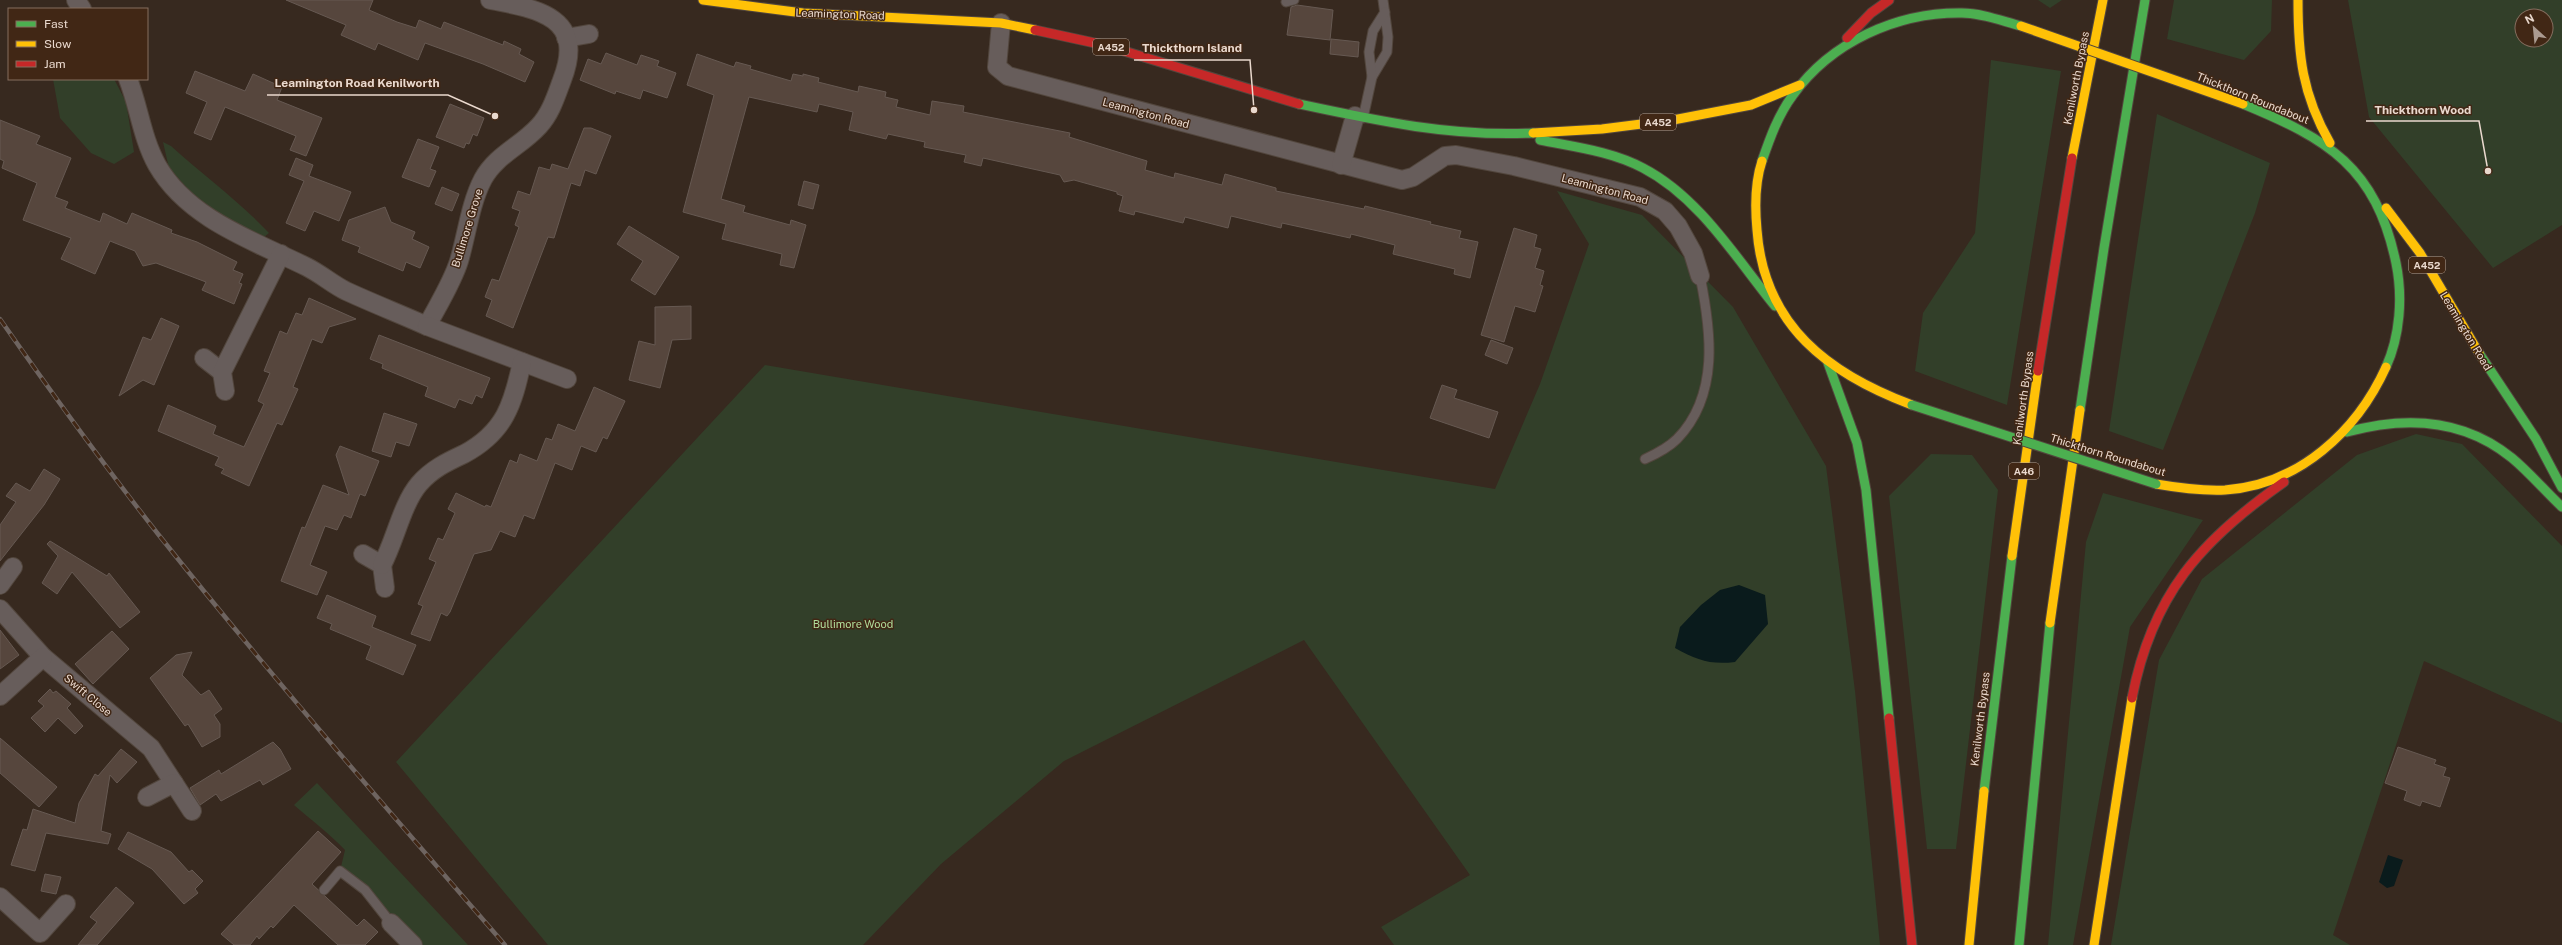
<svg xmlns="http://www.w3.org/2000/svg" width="2562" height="945" viewBox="0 0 2562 945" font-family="'Public Sans',sans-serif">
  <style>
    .green { fill: #323f29; fill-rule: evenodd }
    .water { fill: #0a1b1c }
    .building { fill: #56463d; stroke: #665952 }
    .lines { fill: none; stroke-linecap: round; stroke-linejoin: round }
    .lane-casing { stroke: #52463d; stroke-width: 11 }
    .street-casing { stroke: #52463d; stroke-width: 20 }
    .fast-casing { stroke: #52463d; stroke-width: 11 }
    .slow-casing { stroke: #52463d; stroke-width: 11 }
    .jam-casing { stroke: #52463d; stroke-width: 11 }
    .lane { stroke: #675d5b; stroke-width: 9 }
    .street { stroke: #675d5b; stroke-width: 18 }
    .fast { stroke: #4caf50; stroke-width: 9 }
    .slow { stroke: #ffc107; stroke-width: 9 }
    .jam { stroke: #c62828; stroke-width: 9 }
    .rail-casing { stroke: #6e6460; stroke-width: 4.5 }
    .rail { stroke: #412715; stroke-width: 3; stroke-dasharray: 9; stroke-linecap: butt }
    .fast-bridge-casing { stroke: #52463d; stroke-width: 11; stroke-linecap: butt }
    .slow-bridge-casing { stroke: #52463d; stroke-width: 11; stroke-linecap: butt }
    .fast-bridge { stroke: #4caf50; stroke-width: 9 }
    .slow-bridge { stroke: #ffc107; stroke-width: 9 }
    .labels { text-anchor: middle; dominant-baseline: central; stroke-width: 3; stroke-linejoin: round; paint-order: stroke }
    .shield { fill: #412715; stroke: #b7a496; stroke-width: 1 }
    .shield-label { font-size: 10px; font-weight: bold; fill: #ead9ce }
    .street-label { font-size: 11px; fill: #ead9ce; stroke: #412715 }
    .park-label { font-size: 11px; fill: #b0de9c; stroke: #412715 }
    .leader { fill: none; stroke: #ead9ce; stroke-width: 1.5 }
    .callout-dot { fill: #ead9ce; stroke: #412715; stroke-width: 1.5 }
    .callout-label { font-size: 12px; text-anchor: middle; font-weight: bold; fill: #ead9ce; stroke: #412715; stroke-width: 3; stroke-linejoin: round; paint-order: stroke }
  </style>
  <rect width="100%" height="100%" fill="#37291f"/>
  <g class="green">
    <polygon points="2038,0 2062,0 2050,8"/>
    <polygon points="2174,0 2272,0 2271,31 2244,60 2167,39"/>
    <path d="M2348,0H2562V225L2493,268L2369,117ZM2522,16H2546V40H2522Z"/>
    <polygon points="1991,60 2061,71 2007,405 1915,371 1923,313 1975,233"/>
    <polygon points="53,79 114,79 126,102 134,152 114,164 91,153 60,118"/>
    <polygon points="2157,114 2270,163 2255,213 2163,450 2109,431"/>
    <path d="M163,142L171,146C204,176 239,201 269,233L264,237L206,209L169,168Z"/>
    <polygon points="1557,191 1642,215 1733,307 1826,466 1855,691 1880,945 1394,945 1381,927 1470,875 1304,640 1064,761 941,864 863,945 548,945 396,762 765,365 1495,489 1540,384 1589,244"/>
    <polygon points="2416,434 2462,444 2562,546 2562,723 2424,661 2333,935 2350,945 2111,945 2159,660 2202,579 2357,455"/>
    <polygon points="1931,454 1972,455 1998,490 1956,849 1927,849 1889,496"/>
    <polygon points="2103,493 2203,520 2130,627 2073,945 2048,945 2086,542"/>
    <path d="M317,783L468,945H413L340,871L345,850C329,833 311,820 294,805Z"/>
  </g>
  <g class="water">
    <path d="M1739,585L1765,595L1768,624L1735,662C1710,665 1697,660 1675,648L1680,627L1701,605L1720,590Z"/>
    <polygon points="2388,855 2403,860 2394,886 2387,888 2379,882"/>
  </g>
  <g class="building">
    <polygon points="286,0 373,0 369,10 397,22 416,28 419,20 441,29 444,22 503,45 504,41 521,49 519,54 534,62 525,82 483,64 425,43 418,60 378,43 375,50 341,35 346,25"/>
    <polygon points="1297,5 1333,10 1330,40 1287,35 1291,7"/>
    <polygon points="1331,39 1359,42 1358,57 1330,54"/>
    <polygon points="606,53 637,65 641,55 659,61 657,66 676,73 667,98 643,90 640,99 616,91 615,94 580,80 588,59 601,64"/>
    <polygon points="697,54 734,67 736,62 751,66 750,69 791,81 793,74 803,76 803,74 819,78 818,82 858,92 859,86 886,92 885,97 898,100 896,107 930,115 932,101 964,106 963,112 1070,133 1069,137 1147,161 1145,170 1174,178 1175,173 1222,185 1225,174 1276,188 1276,191 1364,209 1365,206 1431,222 1430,224 1461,231 1459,238 1478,242 1470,278 1454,274 1455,269 1393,254 1395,245 1351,234 1350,238 1282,223 1281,228 1231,216 1228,228 1185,217 1183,223 1135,211 1134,215 1119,211 1123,196 1117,194 1117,192 1074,180 1064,182 1060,175 983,158 981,166 964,162 966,155 924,147 925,142 888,134 886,139 849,130 853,112 819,104 817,112 749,97 721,199 745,206 743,212 790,225 791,220 806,225 794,268 780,265 782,254 722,239 726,224 683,212 714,95 687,85"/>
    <polygon points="195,71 245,91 253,74 282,87 277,100 322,118 306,156 290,150 296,136 225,107 211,140 194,133 207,102 186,93"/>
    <polygon points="450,104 484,118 477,136 473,134 469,144 466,143 464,148 436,137"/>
    <polygon points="0,120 40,136 36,144 71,158 55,197 68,202 65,208 100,222 103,213 127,224 132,213 172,230 171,233 197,242 237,262 233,270 243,274 239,283 242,284 234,304 202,290 206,282 156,263 143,266 135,251 110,241 95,274 61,259 71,238 23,220 37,183 2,168 4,161 0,159"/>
    <polygon points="584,128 591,128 611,136 596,174 585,170 580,186 571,183 554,238 548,237 513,328 486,316 492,300 485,297 492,279 499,281 519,227 515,225 520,211 512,208 518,191 530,195 539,167 550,170 552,164 568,169"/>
    <polygon points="418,139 439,147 430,169 436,171 429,187 402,177"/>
    <polygon points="296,158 313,165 309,176 351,192 339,221 314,211 305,231 286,223 304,181 289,175"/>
    <polygon points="804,181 819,185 813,209 798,205"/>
    <polygon points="442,187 459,194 452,211 435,204"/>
    <polygon points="385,207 391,222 415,232 412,239 429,247 420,268 406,262 403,271 358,252 360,247 342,240 349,220"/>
    <polygon points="629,226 679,257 655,295 631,280 643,261 617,244"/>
    <polygon points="1514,228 1537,235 1534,247 1541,249 1535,268 1544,271 1540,285 1543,286 1535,312 1515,306 1504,342 1481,335"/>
    <polygon points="309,298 356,319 329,327 322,343 312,339 293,387 298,389 282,425 277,423 249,486 221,473 224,469 215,465 219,457 158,431 168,405 216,426 213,434 244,447 264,404 258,401 270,373 264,371 280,331 287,334 296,313 302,315"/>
    <polygon points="691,306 691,339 672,340 660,388 629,380 639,341 655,345 655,307"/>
    <polygon points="161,318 179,326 154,385 143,380 119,396 143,337 151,340"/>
    <polygon points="379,335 490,378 482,398 476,395 472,404 459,399 455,408 425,396 428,387 382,368 383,364 370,359"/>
    <polygon points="1491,340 1513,348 1507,364 1485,355"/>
    <polygon points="1442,385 1457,390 1454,398 1498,412 1489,438 1430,418"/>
    <polygon points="594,387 625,401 607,439 603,437 596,452 581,446 572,470 555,463 534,519 524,515 515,537 500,531 491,550 474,554 450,612 447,616 441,613 430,641 411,634 423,606 418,604 436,562 429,559 438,538 443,540 455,513 448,509 456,493 485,507 486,505 491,507 510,460 517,463 520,454 537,461 546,438 552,440 558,424 575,431"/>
    <polygon points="384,413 417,424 409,446 396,442 391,457 372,451"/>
    <polygon points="340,446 379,461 365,496 360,494 351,518 344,515 337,530 325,526 310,565 327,572 317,595 281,581 302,527 305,528 323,485 349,495 336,455"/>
    <polygon points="44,469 60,479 44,505 0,561 0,525 16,502 6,496 16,483 30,491"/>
    <polygon points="50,541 107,576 109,573 140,612 120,628 72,572 57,594 42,583 58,556 47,544"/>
    <polygon points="327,595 376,616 372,627 416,645 403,675 366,659 371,646 330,629 332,624 317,618"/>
    <polygon points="0,630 19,655 0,669"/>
    <polygon points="112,631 129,649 93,684 75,664"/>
    <polygon points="192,652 182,675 201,695 209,690 222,709 214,715 220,724 220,737 202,747 188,724 185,726 150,678 176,655"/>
    <polygon points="50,689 53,693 56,691 71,704 67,708 83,726 75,734 58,718 45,732 31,718 44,706 38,701"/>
    <polygon points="0,738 57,787 39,807 0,773"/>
    <polygon points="273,742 280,749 291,769 263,785 260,780 221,801 216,794 200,805 190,788 219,770 221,774"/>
    <polygon points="2398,747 2436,760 2434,764 2446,768 2443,776 2450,778 2440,807 2422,801 2420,806 2404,800 2407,791 2385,783"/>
    <polygon points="121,749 137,762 117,783 110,775 101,831 111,834 108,844 46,833 35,871 11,865 23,829 27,830 33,809 75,823 79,803 95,774 98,776"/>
    <polygon points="318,831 341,852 312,884 357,926 364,919 378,932 365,945 338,945 294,905 273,928 271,926 259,939 257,936 250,945 234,945 221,934"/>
    <polygon points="128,832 171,852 189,872 192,870 203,881 195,889 198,893 184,904 152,869 118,849"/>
    <polygon points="45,874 61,877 56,894 41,891"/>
    <polygon points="116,887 134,903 97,945 78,945 97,922 90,917"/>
  </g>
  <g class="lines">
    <defs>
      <g id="lane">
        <polyline points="1286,2 1294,0"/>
        <polyline points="1372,77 1387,52 1388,37 1383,0"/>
        <polyline points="1363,118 1372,77 1369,52 1373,31 1385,12"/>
        <path d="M1645,459C1656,454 1668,448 1677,439C1720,395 1711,330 1700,276"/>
        <polyline points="324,890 340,871 365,890 391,923"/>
      </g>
      <g id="street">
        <polyline points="76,0 82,9"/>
        <polyline points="1001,23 997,67 1008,76 1402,180 1413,177 1445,156 1456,155 1514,166 1640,197 1665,211 1678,226 1693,253 1700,276"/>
        <polyline points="566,38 589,34"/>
        <path d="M128,79C139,107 142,138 157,165C188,219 254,241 307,267C321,274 332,284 346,291C372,303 400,314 427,326C438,305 452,283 459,261C467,234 470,204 483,179C496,155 521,146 539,126C551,113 556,96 562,80C586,18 540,9 490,0"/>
        <polyline points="1341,165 1355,116"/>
        <polyline points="427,326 567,379"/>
        <polyline points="204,358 222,372"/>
        <polyline points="225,391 222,372 281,254"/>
        <polyline points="363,554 382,565 385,588"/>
        <path d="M382,565C395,541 402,504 419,484C432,469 447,462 464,454C505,432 513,404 522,362"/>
        <polyline points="0,585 13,567"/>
        <polyline points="0,609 43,657 151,748 192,811"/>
        <polyline points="0,696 43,657"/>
        <polyline points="147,797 174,783"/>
        <polyline points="0,897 40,933 66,904"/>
        <polyline points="391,923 413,945"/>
      </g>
      <g id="fast">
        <path d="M1299,104C1378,121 1452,137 1533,133"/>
        <path d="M2243,104C2328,139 2376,167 2396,263C2403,297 2400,336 2386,367"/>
        <path d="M1540,140C1574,147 1611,151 1643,168C1699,197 1736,258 1775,306"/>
        <path d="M1762,161C1770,138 1778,115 1793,95C1831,42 1897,12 1962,13C1982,13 2002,21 2021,26"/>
        <polyline points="2479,353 2536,439 2562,488"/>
        <polyline points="1828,363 1857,443 1866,490 1889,718"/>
        <polyline points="2080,410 2104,248 2145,0"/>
        <path d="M2347,432C2405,416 2463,418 2512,458C2530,473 2545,491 2562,507"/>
        <polyline points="1984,791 2012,556"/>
        <polyline points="2019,945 2050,623"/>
      </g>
      <g id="slow">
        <polyline points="703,0 803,13 1001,23 1035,30"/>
        <path d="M2298,0C2298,55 2302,94 2330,143"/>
        <polyline points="1533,133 1602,129 1673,120 1751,105 1800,85"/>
        <polyline points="2072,158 2103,0"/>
        <path d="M1762,161C1755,182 1755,209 1757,230C1764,326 1829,374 1912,405"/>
        <polyline points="2386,208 2420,253 2479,353"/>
        <path d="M2156,484C2179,488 2202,491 2225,490C2299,485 2357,431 2386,367"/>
        <polyline points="2012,556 2038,371"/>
        <polyline points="2050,623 2080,410"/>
        <polyline points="1969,945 1984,791"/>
        <polyline points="2094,945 2132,698"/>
      </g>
      <g id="jam">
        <polyline points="1035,30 1104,45 1299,104"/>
        <polyline points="1847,38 1871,13 1889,0"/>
        <polyline points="2038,371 2072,158"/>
        <path d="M2132,698C2152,595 2200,541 2284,482"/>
        <polyline points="1889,718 1912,945"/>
      </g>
    </defs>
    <use href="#lane" class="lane-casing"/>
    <use href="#street" class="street-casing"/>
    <use href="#fast" class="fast-casing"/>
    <use href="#slow" class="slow-casing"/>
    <use href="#jam" class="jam-casing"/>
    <use href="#lane" class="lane"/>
    <use href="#street" class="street"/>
    <use href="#fast" class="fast"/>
    <use href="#slow" class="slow"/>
    <use href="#jam" class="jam"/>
    <defs>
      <path id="rail" d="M0,319C51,392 103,464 158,534C270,675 388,810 505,945"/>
    </defs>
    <use href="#rail" class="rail-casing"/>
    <use href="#rail" class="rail"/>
    <defs>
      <polyline id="fast-bridge" points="1912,405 2156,484"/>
      <polyline id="slow-bridge" points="2021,26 2243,104"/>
    </defs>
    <use href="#fast-bridge" class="fast-bridge-casing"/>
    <use href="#slow-bridge" class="slow-bridge-casing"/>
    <use href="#fast-bridge" class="fast-bridge"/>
    <use href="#slow-bridge" class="slow-bridge"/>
  </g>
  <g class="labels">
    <g class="shield">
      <rect x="1093" y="39" width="36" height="16" rx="3"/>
      <rect x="1640" y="114" width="36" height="16" rx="3"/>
      <rect x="2409" y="257" width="36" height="16" rx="3"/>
      <rect x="2009" y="463" width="30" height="16" rx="3"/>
    </g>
    <g class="shield-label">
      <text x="1111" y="47">A452</text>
      <text x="1658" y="122">A452</text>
      <text x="2427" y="265">A452</text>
      <text x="2024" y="471">A46</text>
    </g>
    <g class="street-label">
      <text transform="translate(840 14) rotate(2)">Leamington Road</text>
      <text transform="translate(2076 78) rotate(-79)">Kenilworth Bypass</text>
      <text transform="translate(2253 98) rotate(22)">Thickthorn Roundabout</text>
      <text transform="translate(1146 113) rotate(15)">Leamington Road</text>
      <text transform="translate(1605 189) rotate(15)">Leamington Road</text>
      <text transform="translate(467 228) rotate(-73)">Bullimore Grove</text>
      <text transform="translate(2466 331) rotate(59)">Leamington Road</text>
      <text transform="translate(2023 398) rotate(-82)">Kenilworth Bypass</text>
      <text transform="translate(2108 455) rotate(17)">Thickthorn Roundabout</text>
      <text transform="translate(88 695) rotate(40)">Swift Close</text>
      <text transform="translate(1980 719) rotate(-83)">Kenilworth Bypass</text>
    </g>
    <g class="park-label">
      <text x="853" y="624">Bullimore Wood</text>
    </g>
  </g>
  <path class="leader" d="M1254 110L1250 60H1134M495 116L448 95H267M2488 171L2479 121H2366"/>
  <g class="callout-dot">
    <circle cx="1254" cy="110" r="4"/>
    <circle cx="495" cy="116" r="4"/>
    <circle cx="2488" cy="171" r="4"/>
  </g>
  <g class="callout-label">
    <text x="1192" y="52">Thickthorn Island</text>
    <text x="357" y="87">Leamington Road Kenilworth</text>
    <text x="2423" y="114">Thickthorn Wood</text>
  </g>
  <rect x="8" y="8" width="140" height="72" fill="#412715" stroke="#856e5f"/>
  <rect x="16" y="21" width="20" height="6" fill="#4caf50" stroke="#856e5f"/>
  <text x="44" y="28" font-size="12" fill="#ead9ce">Fast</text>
  <rect x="16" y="41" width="20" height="6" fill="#ffc107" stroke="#856e5f"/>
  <text x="44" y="48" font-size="12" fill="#ead9ce">Slow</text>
  <rect x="16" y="61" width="20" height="6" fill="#c62828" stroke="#856e5f"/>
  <text x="44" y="68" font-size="12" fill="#ead9ce">Jam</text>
  <g transform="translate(2534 28) rotate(333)"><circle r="19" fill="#412715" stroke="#856e5f"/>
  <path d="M0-3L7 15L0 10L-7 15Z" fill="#ab9b91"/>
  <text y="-6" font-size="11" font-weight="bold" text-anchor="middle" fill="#ead9ce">N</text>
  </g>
</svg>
